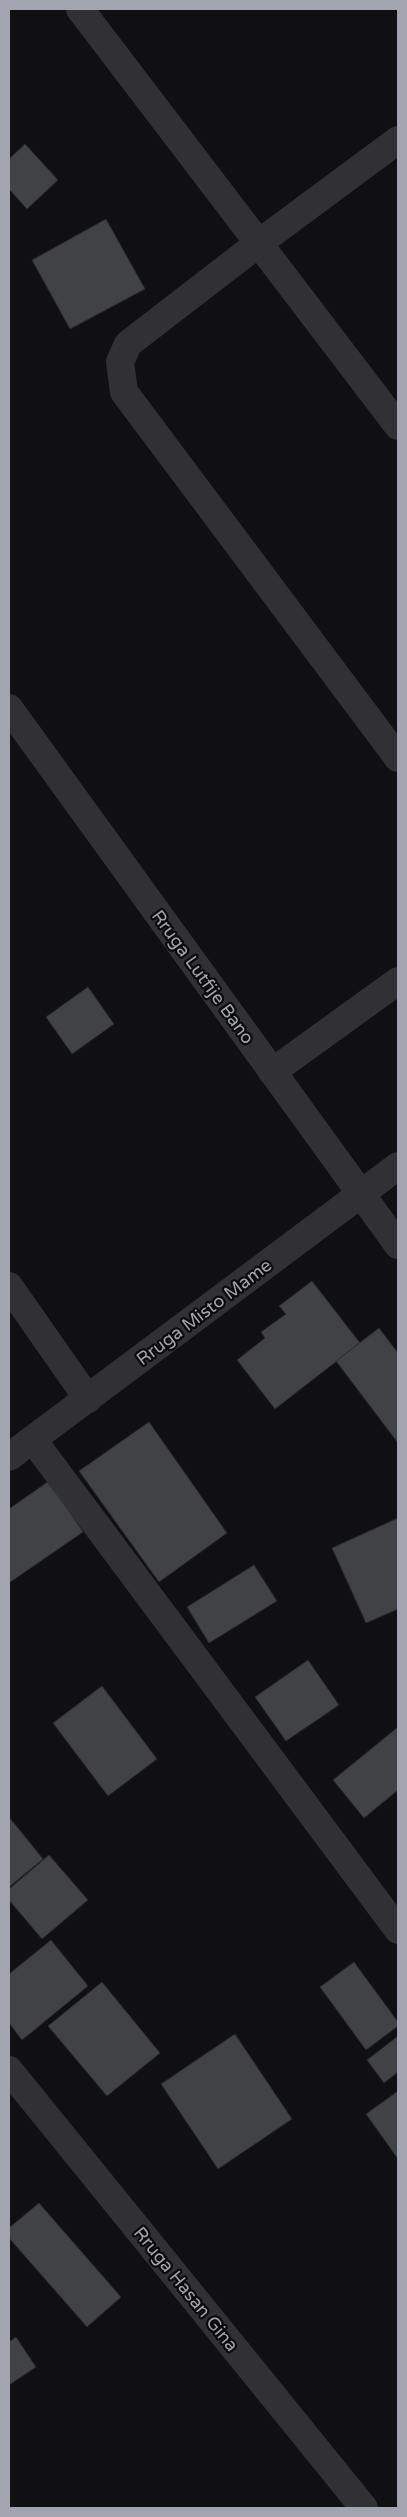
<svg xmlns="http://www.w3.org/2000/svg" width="407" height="2517" viewBox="0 0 407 2517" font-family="'Varela Round',sans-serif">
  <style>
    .building { fill: #414246; stroke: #2a2a2c }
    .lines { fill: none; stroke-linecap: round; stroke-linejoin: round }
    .minor { stroke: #313135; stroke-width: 28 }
    .tertiary { stroke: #313135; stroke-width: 28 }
    .labels { text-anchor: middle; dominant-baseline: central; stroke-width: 4.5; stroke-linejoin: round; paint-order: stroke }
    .street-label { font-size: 18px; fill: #a2a4b0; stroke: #0b0b0c }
  </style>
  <rect width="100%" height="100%" fill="#100f11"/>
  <g class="building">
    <polygon points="25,144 58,180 27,209 9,189 9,159"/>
    <polygon points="106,219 145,289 70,329 32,260"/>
    <polygon points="88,987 114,1024 72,1054 46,1017"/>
    <polygon points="312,1281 360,1343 275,1409 237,1360 265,1338 261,1332 286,1314 279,1306"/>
    <polygon points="379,1328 398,1353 398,1443 336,1361"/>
    <polygon points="149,1422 227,1533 159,1582 79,1471"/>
    <polygon points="49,1481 83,1532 9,1583 9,1509"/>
    <polygon points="398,1518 398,1609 366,1623 332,1548"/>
    <polygon points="254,1565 277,1601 209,1643 187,1607"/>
    <polygon points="308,1660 339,1705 286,1741 255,1697"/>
    <polygon points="102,1686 157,1759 108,1796 53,1723"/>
    <polygon points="398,1727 398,1790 364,1818 333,1780"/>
    <polygon points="9,1817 43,1859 9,1887"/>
    <polygon points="49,1855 88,1900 42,1939 9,1900 9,1889"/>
    <polygon points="51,1940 88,1986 22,2040 9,2023 9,1974"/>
    <polygon points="354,1962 398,2022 398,2026 366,2050 320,1987"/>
    <polygon points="102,1982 160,2053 107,2096 48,2026"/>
    <polygon points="235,2034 292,2119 218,2169 161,2084"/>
    <polygon points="398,2036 398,2072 384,2083 367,2060"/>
    <polygon points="398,2091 398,2159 366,2114"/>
    <polygon points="39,2203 121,2297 87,2327 9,2238 9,2228"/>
    <polygon points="16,2337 36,2367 9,2385 9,2342"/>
  </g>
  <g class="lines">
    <g class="minor">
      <polyline points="80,9 398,426"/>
      <polyline points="398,140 259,243 128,344 120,362 124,392 398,758"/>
      <polyline points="9,708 398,1245"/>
      <polyline points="272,1072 398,981"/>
      <polyline points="9,1286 88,1399"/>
      <polyline points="33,1440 398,1930"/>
      <polyline points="9,2070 364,2508"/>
    </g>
    <polyline class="tertiary" points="9,1457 398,1166"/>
  </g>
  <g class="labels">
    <g class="street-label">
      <text transform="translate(203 977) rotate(54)">Rruga Lutfije Bano</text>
      <text transform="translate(204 1312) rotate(-37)">Rruga Misto Mame</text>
      <text transform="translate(186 2289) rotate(51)">Rruga Hasan Gina</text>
    </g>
  </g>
  <rect width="407" height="2517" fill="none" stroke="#a2a4b0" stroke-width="20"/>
</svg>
